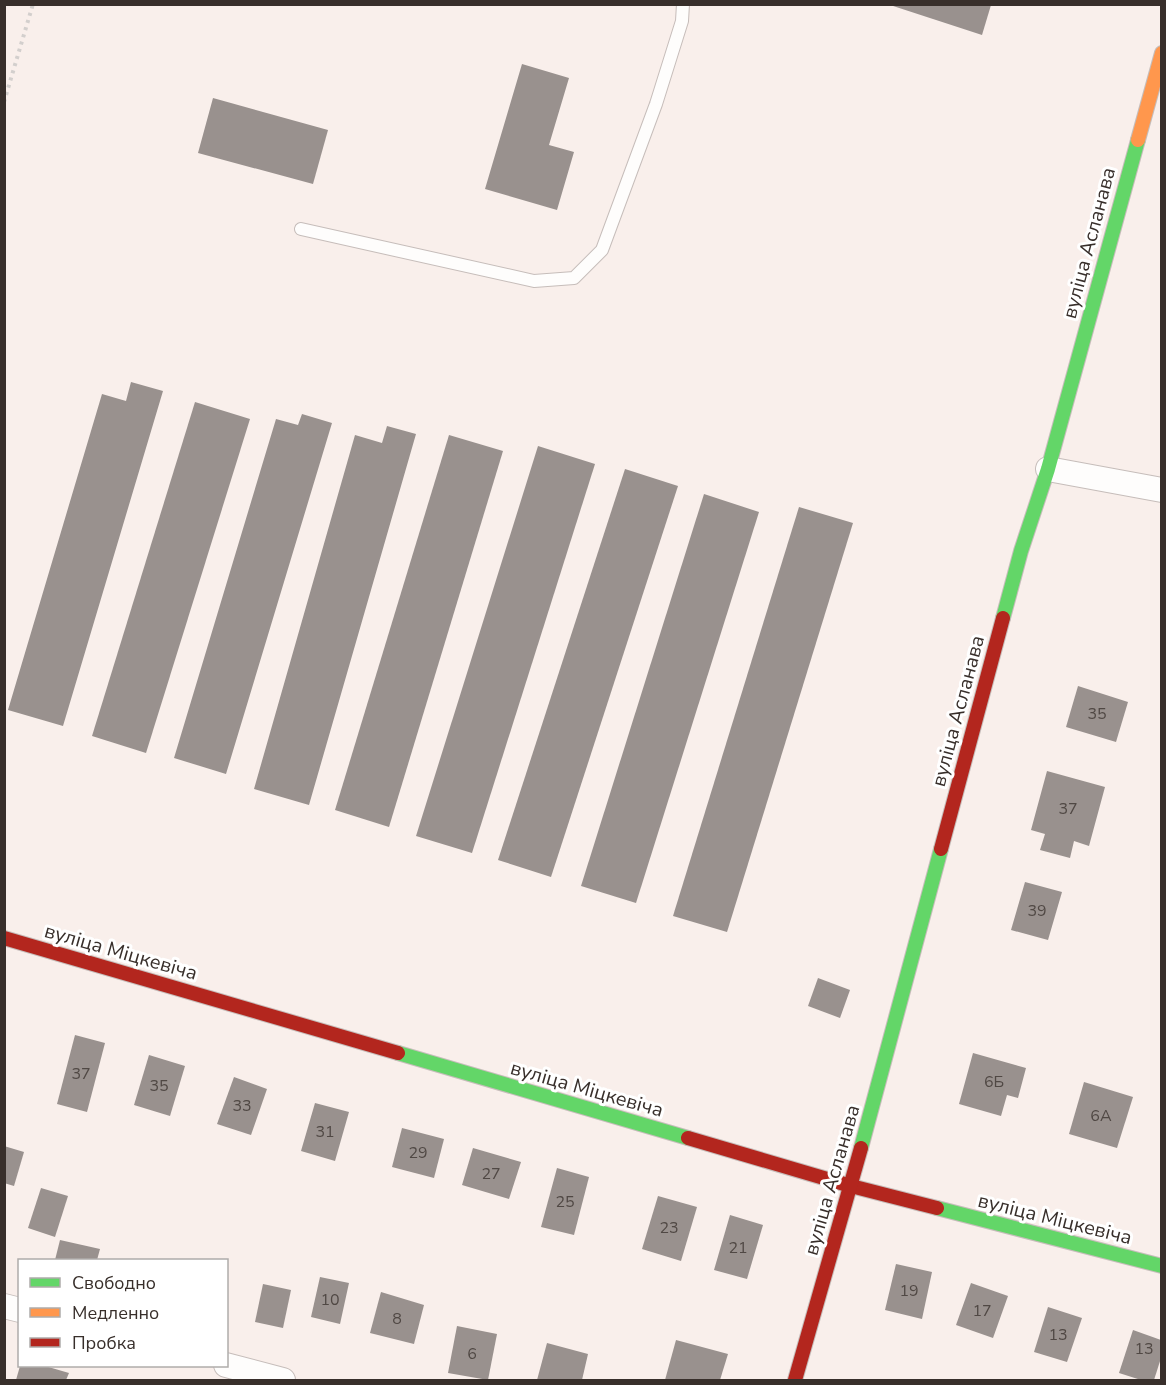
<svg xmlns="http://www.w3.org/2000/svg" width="1166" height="1385" viewBox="0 0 1166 1385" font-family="'Nunito Sans',sans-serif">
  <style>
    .building { fill: #99918e }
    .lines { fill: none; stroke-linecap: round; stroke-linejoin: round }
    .lane-casing { stroke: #c6bdba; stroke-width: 14 }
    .street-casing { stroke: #c6bdba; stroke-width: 26 }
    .fast-casing { stroke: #c6bdba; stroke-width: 16 }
    .slow-casing { stroke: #c6bdba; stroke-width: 16 }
    .jam-casing { stroke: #c6bdba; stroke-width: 16 }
    .path { stroke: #d3cfcd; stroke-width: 4; stroke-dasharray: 3 4.5; stroke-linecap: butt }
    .lane { stroke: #fefdfc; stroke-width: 12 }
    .street { stroke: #fefdfc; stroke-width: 24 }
    .fast { stroke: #63d668; stroke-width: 14 }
    .slow { stroke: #ff974d; stroke-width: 14 }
    .jam { stroke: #b3261e; stroke-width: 14 }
    .labels { text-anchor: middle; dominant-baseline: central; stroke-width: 6; stroke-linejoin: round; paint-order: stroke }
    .number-label { font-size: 16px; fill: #504844 }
    .street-label { font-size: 20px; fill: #382f2b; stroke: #fff }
  </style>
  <rect width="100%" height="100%" fill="#f9efeb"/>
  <g class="building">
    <polygon points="887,4 989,4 991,5 982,35"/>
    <polygon points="522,64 569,78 549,145 574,152 557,210 485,189"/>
    <polygon points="213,98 328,130 313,184 198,153"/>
    <polygon points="131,382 163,391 63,726 8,710 102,394 126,401"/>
    <polygon points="195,402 250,419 146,753 92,736"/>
    <polygon points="302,414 332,423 226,774 174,758 276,419 298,425"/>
    <polygon points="387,426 416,434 309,805 254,789 355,435 382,443"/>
    <polygon points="449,435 503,451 389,827 335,810"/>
    <polygon points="538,446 595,464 472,853 416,836"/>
    <polygon points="625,469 678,486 551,877 498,860"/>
    <polygon points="704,494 759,512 636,903 581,886"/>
    <polygon points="799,507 853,523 727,932 673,916"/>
    <polygon points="1078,686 1128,702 1116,742 1066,727"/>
    <polygon points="1047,771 1105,787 1089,846 1074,841 1070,858 1040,850 1045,834 1031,830"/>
    <polygon points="1025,882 1062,892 1048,940 1011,930"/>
    <polygon points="818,978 850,990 840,1018 808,1006"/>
    <polygon points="75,1035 105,1043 87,1112 57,1104"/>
    <polygon points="973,1053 1026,1068 1018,1098 1007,1095 1001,1116 959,1104"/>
    <polygon points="149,1055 185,1066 170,1116 134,1105"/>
    <polygon points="234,1077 267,1089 251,1135 217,1124"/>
    <polygon points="1084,1082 1133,1097 1117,1148 1069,1134"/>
    <polygon points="315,1103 349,1112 335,1161 301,1151"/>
    <polygon points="402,1128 444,1139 434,1178 392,1167"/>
    <polygon points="4,1146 24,1152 14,1186 4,1183"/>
    <polygon points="473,1148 521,1162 509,1199 462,1185"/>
    <polygon points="557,1168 589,1177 574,1235 541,1227"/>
    <polygon points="41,1188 68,1196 55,1237 28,1228"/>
    <polygon points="658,1196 697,1207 681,1261 642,1249"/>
    <polygon points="730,1215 763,1225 747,1279 714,1270"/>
    <polygon points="60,1240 100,1249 97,1260 55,1260"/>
    <polygon points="896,1264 932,1272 922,1319 885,1310"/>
    <polygon points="320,1277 349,1283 340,1324 311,1317"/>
    <polygon points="971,1283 1008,1296 993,1338 956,1325"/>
    <polygon points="263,1284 291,1290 283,1328 255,1322"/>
    <polygon points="381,1292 424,1305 414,1344 370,1333"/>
    <polygon points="1048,1307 1082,1318 1067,1362 1034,1352"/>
    <polygon points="457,1326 497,1334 488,1380 448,1373"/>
    <polygon points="1133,1330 1161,1340 1161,1358 1154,1380 1141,1380 1119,1373"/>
    <polygon points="676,1340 728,1354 720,1380 665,1380"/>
    <polygon points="547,1343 588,1354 582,1380 537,1380"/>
    <polygon points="20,1366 45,1366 69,1373 66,1380 16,1380"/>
  </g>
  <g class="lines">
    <defs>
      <polyline id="lane" points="301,229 534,281 574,278 602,250 656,104 682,21 683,4"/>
      <g id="street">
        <polyline points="1048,469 1162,490"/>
        <polyline points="4,1306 20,1310"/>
        <polyline points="226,1365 283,1380"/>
      </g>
      <g id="fast">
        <polyline points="1003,618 1021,551 1048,469 1138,140"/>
        <polyline points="398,1053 688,1138"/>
        <polyline points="861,1148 941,849"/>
        <polyline points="937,1208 1162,1266"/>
      </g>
      <polyline id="slow" points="1138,140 1162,53"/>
      <g id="jam">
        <polyline points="941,849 1003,618"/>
        <polyline points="4,938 398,1053"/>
        <polyline points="688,1138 851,1186 937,1208"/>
        <polyline points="795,1380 861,1148"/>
      </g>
    </defs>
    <use href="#lane" class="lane-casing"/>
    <use href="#street" class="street-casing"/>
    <use href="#fast" class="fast-casing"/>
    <use href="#slow" class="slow-casing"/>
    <use href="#jam" class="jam-casing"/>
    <polyline class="path" points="4,102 33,4"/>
    <use href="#lane" class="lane"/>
    <use href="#street" class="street"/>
    <use href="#fast" class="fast"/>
    <use href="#slow" class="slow"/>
    <use href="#jam" class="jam"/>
  </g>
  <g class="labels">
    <g class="number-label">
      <text x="1097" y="714">35</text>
      <text x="1068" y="809">37</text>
      <text x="1037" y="911">39</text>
      <text x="81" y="1074">37</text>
      <text x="994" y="1082">6Б</text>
      <text x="159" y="1086">35</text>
      <text x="242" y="1106">33</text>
      <text x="1101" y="1116">6А</text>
      <text x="325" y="1132">31</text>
      <text x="418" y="1153">29</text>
      <text x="491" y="1174">27</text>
      <text x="565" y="1202">25</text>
      <text x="669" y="1228">23</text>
      <text x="738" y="1248">21</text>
      <text x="909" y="1291">19</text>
      <text x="330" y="1300">10</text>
      <text x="982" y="1311">17</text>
      <text x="397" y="1319">8</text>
      <text x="1058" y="1335">13</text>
      <text x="1144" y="1349">13</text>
      <text x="472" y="1354">6</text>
    </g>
    <g class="street-label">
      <text transform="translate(1089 243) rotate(-75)">вуліца Асланава</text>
      <text transform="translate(958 711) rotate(-75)">вуліца Асланава</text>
      <text transform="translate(121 952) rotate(16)">вуліца Міцкевіча</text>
      <text transform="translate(587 1089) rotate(16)">вуліца Міцкевіча</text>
      <text transform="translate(832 1180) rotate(-74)">вуліца Асланава</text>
      <text transform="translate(1055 1219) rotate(14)">вуліца Міцкевіча</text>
    </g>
  </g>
  <rect width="1166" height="1385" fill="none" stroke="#382f2b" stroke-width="12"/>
  <rect x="18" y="1259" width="210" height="108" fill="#ffffff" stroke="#afacaa" stroke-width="1.5"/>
  <rect x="30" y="1278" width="30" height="9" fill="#63d668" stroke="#afacaa" stroke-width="1.5"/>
  <text x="72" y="1289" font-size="18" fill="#382f2b">Свободно</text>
  <rect x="30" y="1308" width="30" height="9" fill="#ff974d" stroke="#afacaa" stroke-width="1.5"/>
  <text x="72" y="1319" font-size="18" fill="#382f2b">Медленно</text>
  <rect x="30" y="1338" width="30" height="9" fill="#b3261e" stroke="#afacaa" stroke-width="1.5"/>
  <text x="72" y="1349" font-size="18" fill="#382f2b">Пробка</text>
</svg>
